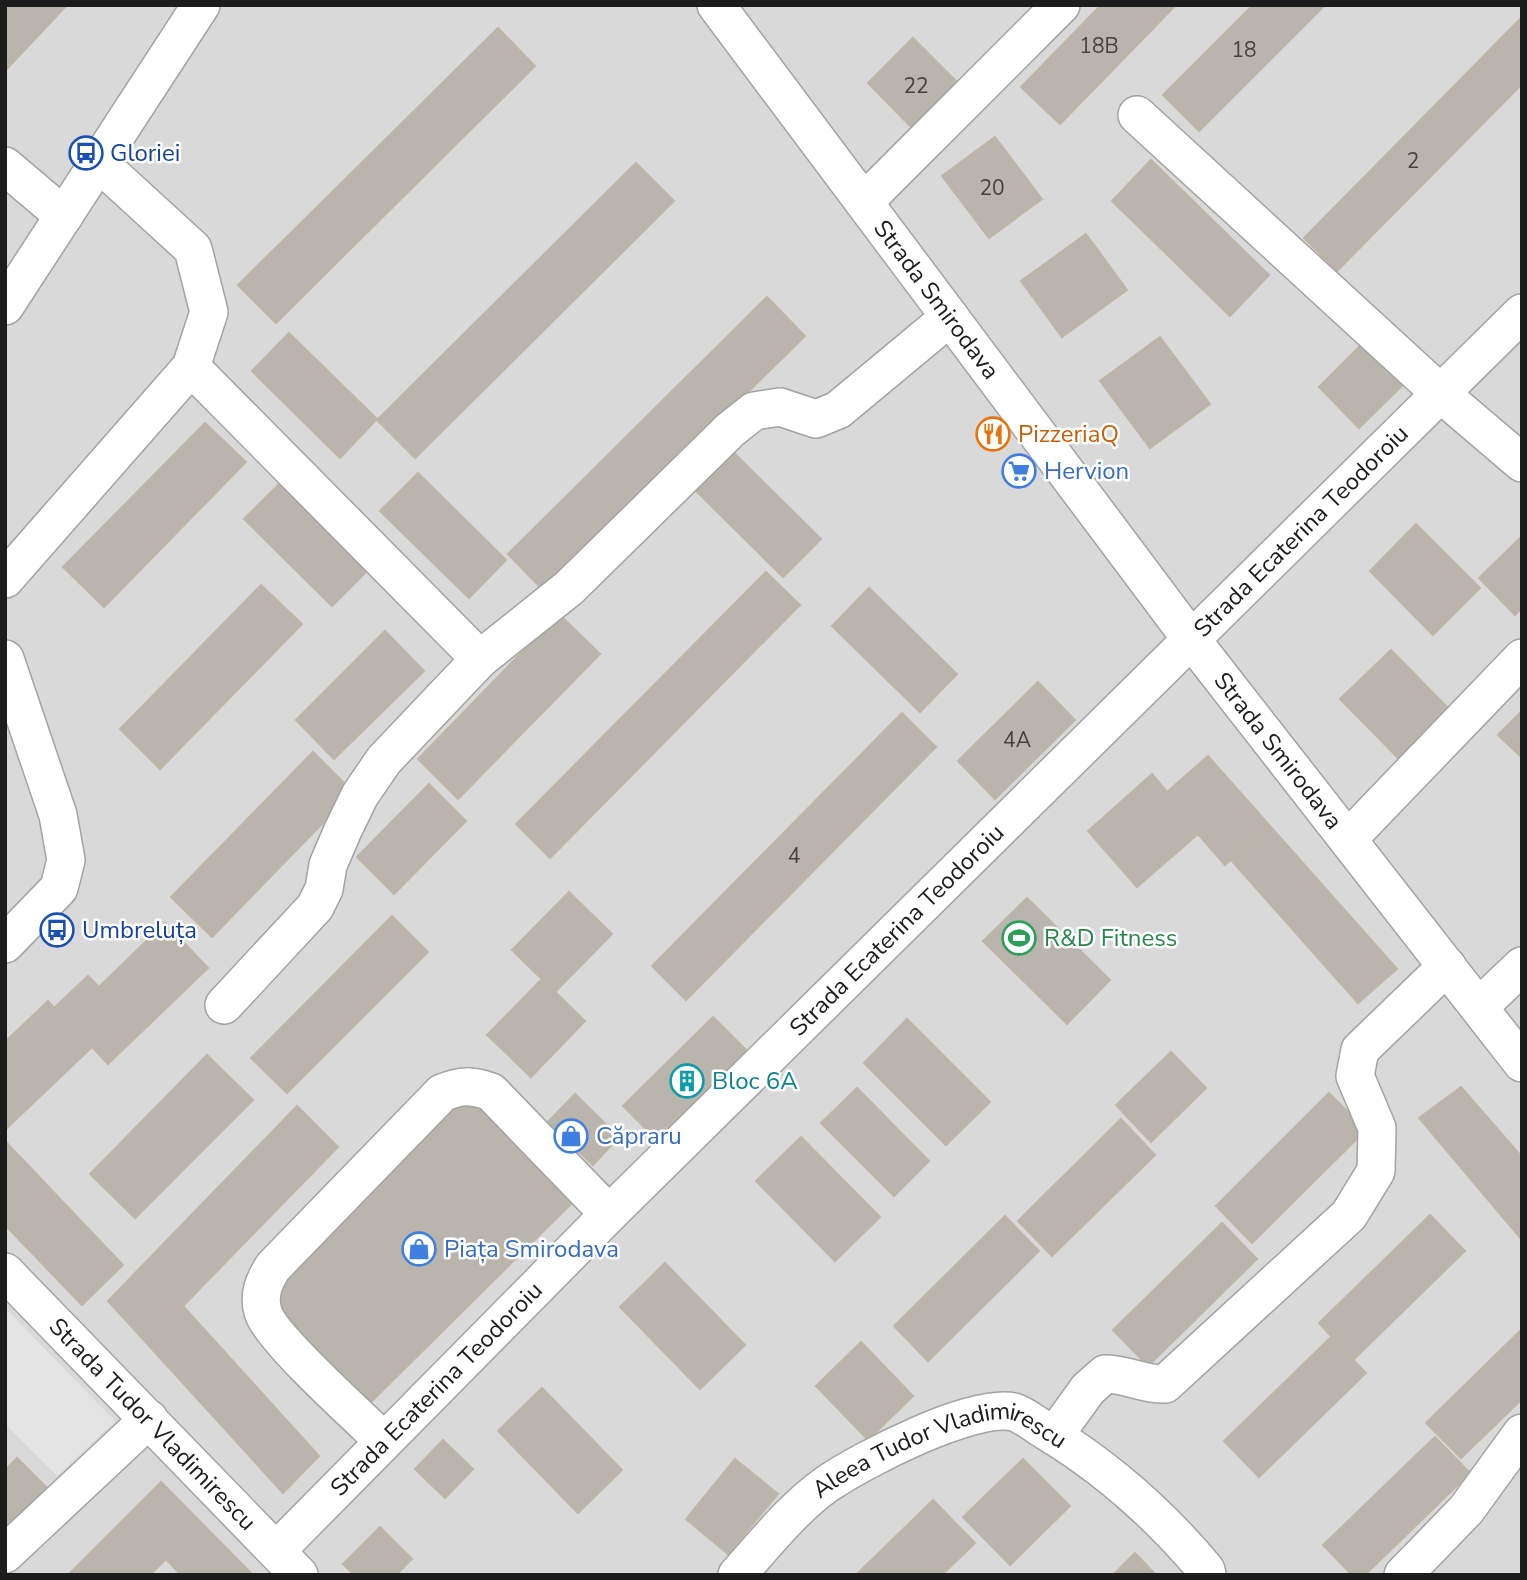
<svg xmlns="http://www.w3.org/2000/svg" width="1527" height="1580" viewBox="0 0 1527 1580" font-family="'Nunito Sans',sans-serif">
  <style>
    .residential { fill: #dad9d9 }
    .parking { fill: #e4e4e4 }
    .building { fill: #b9b4ac; stroke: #beb5a6; stroke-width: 2 }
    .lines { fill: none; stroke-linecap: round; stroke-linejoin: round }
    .minor-casing { stroke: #a3a3a3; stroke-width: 40 }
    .minor { stroke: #fff; stroke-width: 37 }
    .labels { text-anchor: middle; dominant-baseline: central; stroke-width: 5; stroke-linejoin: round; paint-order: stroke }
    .number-label { font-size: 21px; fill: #434240 }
    .transit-label { font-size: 24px; fill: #164399; stroke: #fff; text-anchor: start }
    .street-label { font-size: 24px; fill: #1c1c1c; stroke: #fff }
    .food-label { font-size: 24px; fill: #c56008; stroke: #fff; text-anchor: start }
    .shop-label { font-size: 24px; fill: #366cbe; stroke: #fff; text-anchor: start }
    .leisure-label { font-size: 24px; fill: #27864d; stroke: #fff; text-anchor: start }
    .culture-label { font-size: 24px; fill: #0d838f; stroke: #fff; text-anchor: start }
  </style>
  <rect width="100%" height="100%" fill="#edebe2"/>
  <rect class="residential" x="5" y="5" width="1517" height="1570"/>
  <polygon class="parking" points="5,1308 115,1421 57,1476 5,1424"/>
  <g class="building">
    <polygon points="5,5 67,5 5,71"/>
    <polygon points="1101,5 1176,5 1060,124 1021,87"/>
    <polygon points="1253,5 1325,5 1199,131 1163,95"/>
    <polygon points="1522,17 1522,84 1337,271 1304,238"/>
    <polygon points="498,28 535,66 276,323 238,285"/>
    <polygon points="913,38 964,89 918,134 868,83"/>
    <polygon points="995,137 1042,199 989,238 942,176"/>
    <polygon points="1151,160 1269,275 1230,316 1112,201"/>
    <polygon points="636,163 674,201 415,458 377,420"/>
    <polygon points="1086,234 1127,290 1062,337 1021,281"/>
    <polygon points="767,297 805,336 545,592 508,554"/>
    <polygon points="289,333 377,419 340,458 252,371"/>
    <polygon points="1371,335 1412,376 1359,428 1319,387"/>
    <polygon points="1160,337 1210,404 1150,448 1100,381"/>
    <polygon points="205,423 246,462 104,607 63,567"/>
    <polygon points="733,452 821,539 783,577 695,490"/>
    <polygon points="418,473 506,560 469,598 380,511"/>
    <polygon points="282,481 370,568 332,606 244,519"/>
    <polygon points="1416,524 1480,588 1433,635 1370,571"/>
    <polygon points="1522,536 1522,608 1515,615 1479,578"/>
    <polygon points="766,572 800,605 550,858 516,824"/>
    <polygon points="261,585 302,624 160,769 120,729"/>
    <polygon points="869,588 957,674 920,712 832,626"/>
    <polygon points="559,614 600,654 458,799 418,759"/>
    <polygon points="385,631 424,671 334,759 296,720"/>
    <polygon points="1391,650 1453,713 1403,763 1340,699"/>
    <polygon points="1038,682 1075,720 995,799 958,761"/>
    <polygon points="1522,711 1522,758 1498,735"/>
    <polygon points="902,713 936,747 686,1000 652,966"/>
    <polygon points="313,752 353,792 212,937 171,897"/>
    <polygon points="1208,756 1270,826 1225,865 1198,834 1137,887 1088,831 1152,774 1167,792"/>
    <polygon points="429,784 466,821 394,894 357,857"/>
    <polygon points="1270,826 1397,969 1358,1003 1231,860"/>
    <polygon points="569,892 612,934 555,992 512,950"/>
    <polygon points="1027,898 1110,980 1067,1024 983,941"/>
    <polygon points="392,916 428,952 287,1093 251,1058"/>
    <polygon points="165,923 208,968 108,1064 92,1047 5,1130 5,1042 48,1001 54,1008 88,976 99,987"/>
    <polygon points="542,979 585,1021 531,1077 487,1035"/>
    <polygon points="713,1017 752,1056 662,1145 623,1106"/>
    <polygon points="907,1019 990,1102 946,1145 864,1063"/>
    <polygon points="1171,1052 1206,1088 1151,1142 1116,1105"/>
    <polygon points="207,1055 253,1100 135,1218 90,1174"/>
    <polygon points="1461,1087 1522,1157 1522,1240 1419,1118"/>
    <polygon points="857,1088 929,1161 894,1196 821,1123"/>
    <polygon points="469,1093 575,1200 369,1404 263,1298"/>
    <polygon points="1329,1093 1366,1130 1252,1243 1216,1206"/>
    <polygon points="575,1094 619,1137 593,1165 548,1122"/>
    <polygon points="297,1106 338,1147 183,1306 319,1456 283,1493 108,1301"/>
    <polygon points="1121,1119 1155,1155 1052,1256 1018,1221"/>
    <polygon points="801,1137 880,1217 835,1261 756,1181"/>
    <polygon points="5,1141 123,1265 82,1305 5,1225"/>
    <polygon points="1430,1215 1465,1251 1353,1360 1319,1323"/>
    <polygon points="1005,1216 1039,1251 928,1361 894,1326"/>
    <polygon points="1222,1223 1257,1259 1148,1366 1113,1330"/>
    <polygon points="665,1263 745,1345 700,1389 620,1307"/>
    <polygon points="1522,1329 1522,1399 1461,1458 1426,1423"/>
    <polygon points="1331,1337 1366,1373 1259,1477 1224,1441"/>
    <polygon points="861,1342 913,1396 868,1440 816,1386"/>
    <polygon points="542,1388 622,1470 578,1513 498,1431"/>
    <polygon points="1435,1437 1470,1473 1365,1575 1352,1575 1323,1545"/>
    <polygon points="443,1440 473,1469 445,1498 415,1469"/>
    <polygon points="17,1458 50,1491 5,1536 5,1470"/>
    <polygon points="735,1459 778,1494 728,1554 686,1519"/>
    <polygon points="1023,1459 1070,1506 1010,1565 963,1517"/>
    <polygon points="161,1482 253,1575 181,1575 166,1559 150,1575 68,1575"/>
    <polygon points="933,1500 975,1543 942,1575 856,1575"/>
    <polygon points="380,1527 412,1559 396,1575 354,1575 343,1564"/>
    <polygon points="1135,1553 1156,1575 1113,1575"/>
  </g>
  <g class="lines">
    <defs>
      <g id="minor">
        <path id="s1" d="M716,5L1191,639L1522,1063"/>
        <polyline points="1137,115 1440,393 1522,463"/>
        <polyline points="5,166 64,216"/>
        <polyline points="864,202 1061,5"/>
        <polyline points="5,306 201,5"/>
        <polyline points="191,367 480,659"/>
        <polyline points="5,579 191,367 209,312 193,249 98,162"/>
        <polyline points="5,659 58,815 66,860 59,888 5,944"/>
        <polyline points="1348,839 1522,658"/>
        <polyline points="224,1005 315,907 324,889 328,865 343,830 360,795 384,760 480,659 569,588 730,430 754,411 780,407 816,419 838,410 950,317"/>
        <polyline points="1479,1007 1522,966"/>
        <path id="s2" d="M5,1272L299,1575"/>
        <path d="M1054,1436L1088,1389L1105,1374C1127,1374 1144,1385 1165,1384L1349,1215L1376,1171L1377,1128L1355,1076L1360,1050L1447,966"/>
        <path d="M384,1441C360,1418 270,1337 263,1312C258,1295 264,1281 273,1267L442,1093C461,1085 471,1085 491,1092L609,1214"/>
        <path id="s3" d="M276,1551L609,1214L1522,313"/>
        <polyline points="5,1554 149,1419"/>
        <path id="s4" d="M737,1575C765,1544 793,1508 827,1484C862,1460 972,1403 1014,1412C1024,1415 1037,1426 1046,1431C1107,1468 1160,1515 1206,1570L1207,1575"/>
        <polyline points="1403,1575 1466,1510 1522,1433"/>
      </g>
    </defs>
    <use href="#minor" class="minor-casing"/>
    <use href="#minor" class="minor"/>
  </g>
  <defs>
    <symbol id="bus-ring" viewBox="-11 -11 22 22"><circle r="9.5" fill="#fff" stroke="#1a4fb4" stroke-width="1.5"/><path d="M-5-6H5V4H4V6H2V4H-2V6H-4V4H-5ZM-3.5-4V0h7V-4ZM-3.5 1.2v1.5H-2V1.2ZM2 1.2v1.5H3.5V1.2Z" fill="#1a4fb4"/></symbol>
    <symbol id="restaurant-ring" viewBox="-11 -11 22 22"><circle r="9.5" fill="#fff" stroke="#e8710a" stroke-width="1.5"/><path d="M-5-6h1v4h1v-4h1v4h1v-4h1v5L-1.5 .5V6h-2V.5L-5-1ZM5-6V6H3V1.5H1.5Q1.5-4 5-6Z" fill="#e8710a"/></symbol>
    <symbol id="supermarket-ring" viewBox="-11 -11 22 22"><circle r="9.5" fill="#fff" stroke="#3f7fe0" stroke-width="1.5"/><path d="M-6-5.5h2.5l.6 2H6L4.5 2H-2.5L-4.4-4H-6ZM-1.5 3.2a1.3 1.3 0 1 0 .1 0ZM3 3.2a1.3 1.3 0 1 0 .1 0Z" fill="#3f7fe0"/></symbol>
    <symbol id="stadium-ring" viewBox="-11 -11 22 22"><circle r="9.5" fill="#fff" stroke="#2e9e5b" stroke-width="1.5"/><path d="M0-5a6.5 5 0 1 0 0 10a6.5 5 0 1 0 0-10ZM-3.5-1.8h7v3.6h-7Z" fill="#2e9e5b"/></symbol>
    <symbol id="building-ring" viewBox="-11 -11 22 22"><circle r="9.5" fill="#fff" stroke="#0f9aa8" stroke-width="1.5"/><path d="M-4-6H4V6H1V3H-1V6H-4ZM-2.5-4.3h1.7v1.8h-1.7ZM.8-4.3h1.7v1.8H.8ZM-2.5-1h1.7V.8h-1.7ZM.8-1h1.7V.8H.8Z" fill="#0f9aa8"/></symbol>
    <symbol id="shop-ring" viewBox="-11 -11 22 22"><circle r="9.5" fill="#fff" stroke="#3f7fe0" stroke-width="1.5"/><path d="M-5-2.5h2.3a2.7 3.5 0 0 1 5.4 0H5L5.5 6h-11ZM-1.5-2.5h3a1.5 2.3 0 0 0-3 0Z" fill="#3f7fe0"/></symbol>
  </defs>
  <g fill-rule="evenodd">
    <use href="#bus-ring" x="67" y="134" width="38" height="38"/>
    <use href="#restaurant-ring" x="974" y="415" width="38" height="38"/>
    <use href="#supermarket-ring" x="1000" y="452" width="38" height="38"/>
    <use href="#bus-ring" x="38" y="911" width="38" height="38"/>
    <use href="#stadium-ring" x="1000" y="919" width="38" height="38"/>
    <use href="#building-ring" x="668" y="1062" width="38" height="38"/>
    <use href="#shop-ring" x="552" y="1117" width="38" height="38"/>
    <use href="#shop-ring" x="400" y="1230" width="38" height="38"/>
  </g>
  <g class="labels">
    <g class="number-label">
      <text x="1099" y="46">18B</text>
      <text x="1244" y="50">18</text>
      <text x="916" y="86">22</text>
      <text x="1413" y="161">2</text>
      <text x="992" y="188">20</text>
      <text x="1017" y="740">4A</text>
      <text x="794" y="856">4</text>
    </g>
    <g class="transit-label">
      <text x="110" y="153">Gloriei</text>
      <text x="82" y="930">Umbreluța</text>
    </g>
    <g class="street-label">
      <text stroke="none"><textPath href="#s1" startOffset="368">Strada Smirodava</textPath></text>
      <text stroke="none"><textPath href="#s3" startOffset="1446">Strada Ecaterina Teodoroiu</textPath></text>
      <text stroke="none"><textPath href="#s1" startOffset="934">Strada Smirodava</textPath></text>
      <text stroke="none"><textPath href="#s3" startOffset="878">Strada Ecaterina Teodoroiu</textPath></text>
      <text stroke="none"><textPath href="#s3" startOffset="228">Strada Ecaterina Teodoroiu</textPath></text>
      <text stroke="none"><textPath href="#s2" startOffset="212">Strada Tudor Vladimirescu</textPath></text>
      <text stroke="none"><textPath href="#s4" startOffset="252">Aleea Tudor Vladimirescu</textPath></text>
    </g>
    <g class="food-label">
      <text x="1018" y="434">PizzeriaQ</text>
    </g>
    <g class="shop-label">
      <text x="1044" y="471">Hervion</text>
      <text x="596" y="1136">Căpraru</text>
      <text x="444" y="1249">Piața Smirodava</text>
    </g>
    <g class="leisure-label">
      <text x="1044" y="938">R&amp;D Fitness</text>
    </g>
    <g class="culture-label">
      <text x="712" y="1081">Bloc 6A</text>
    </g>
  </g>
  <rect width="1527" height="1580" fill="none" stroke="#1c1c1c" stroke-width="14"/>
</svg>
